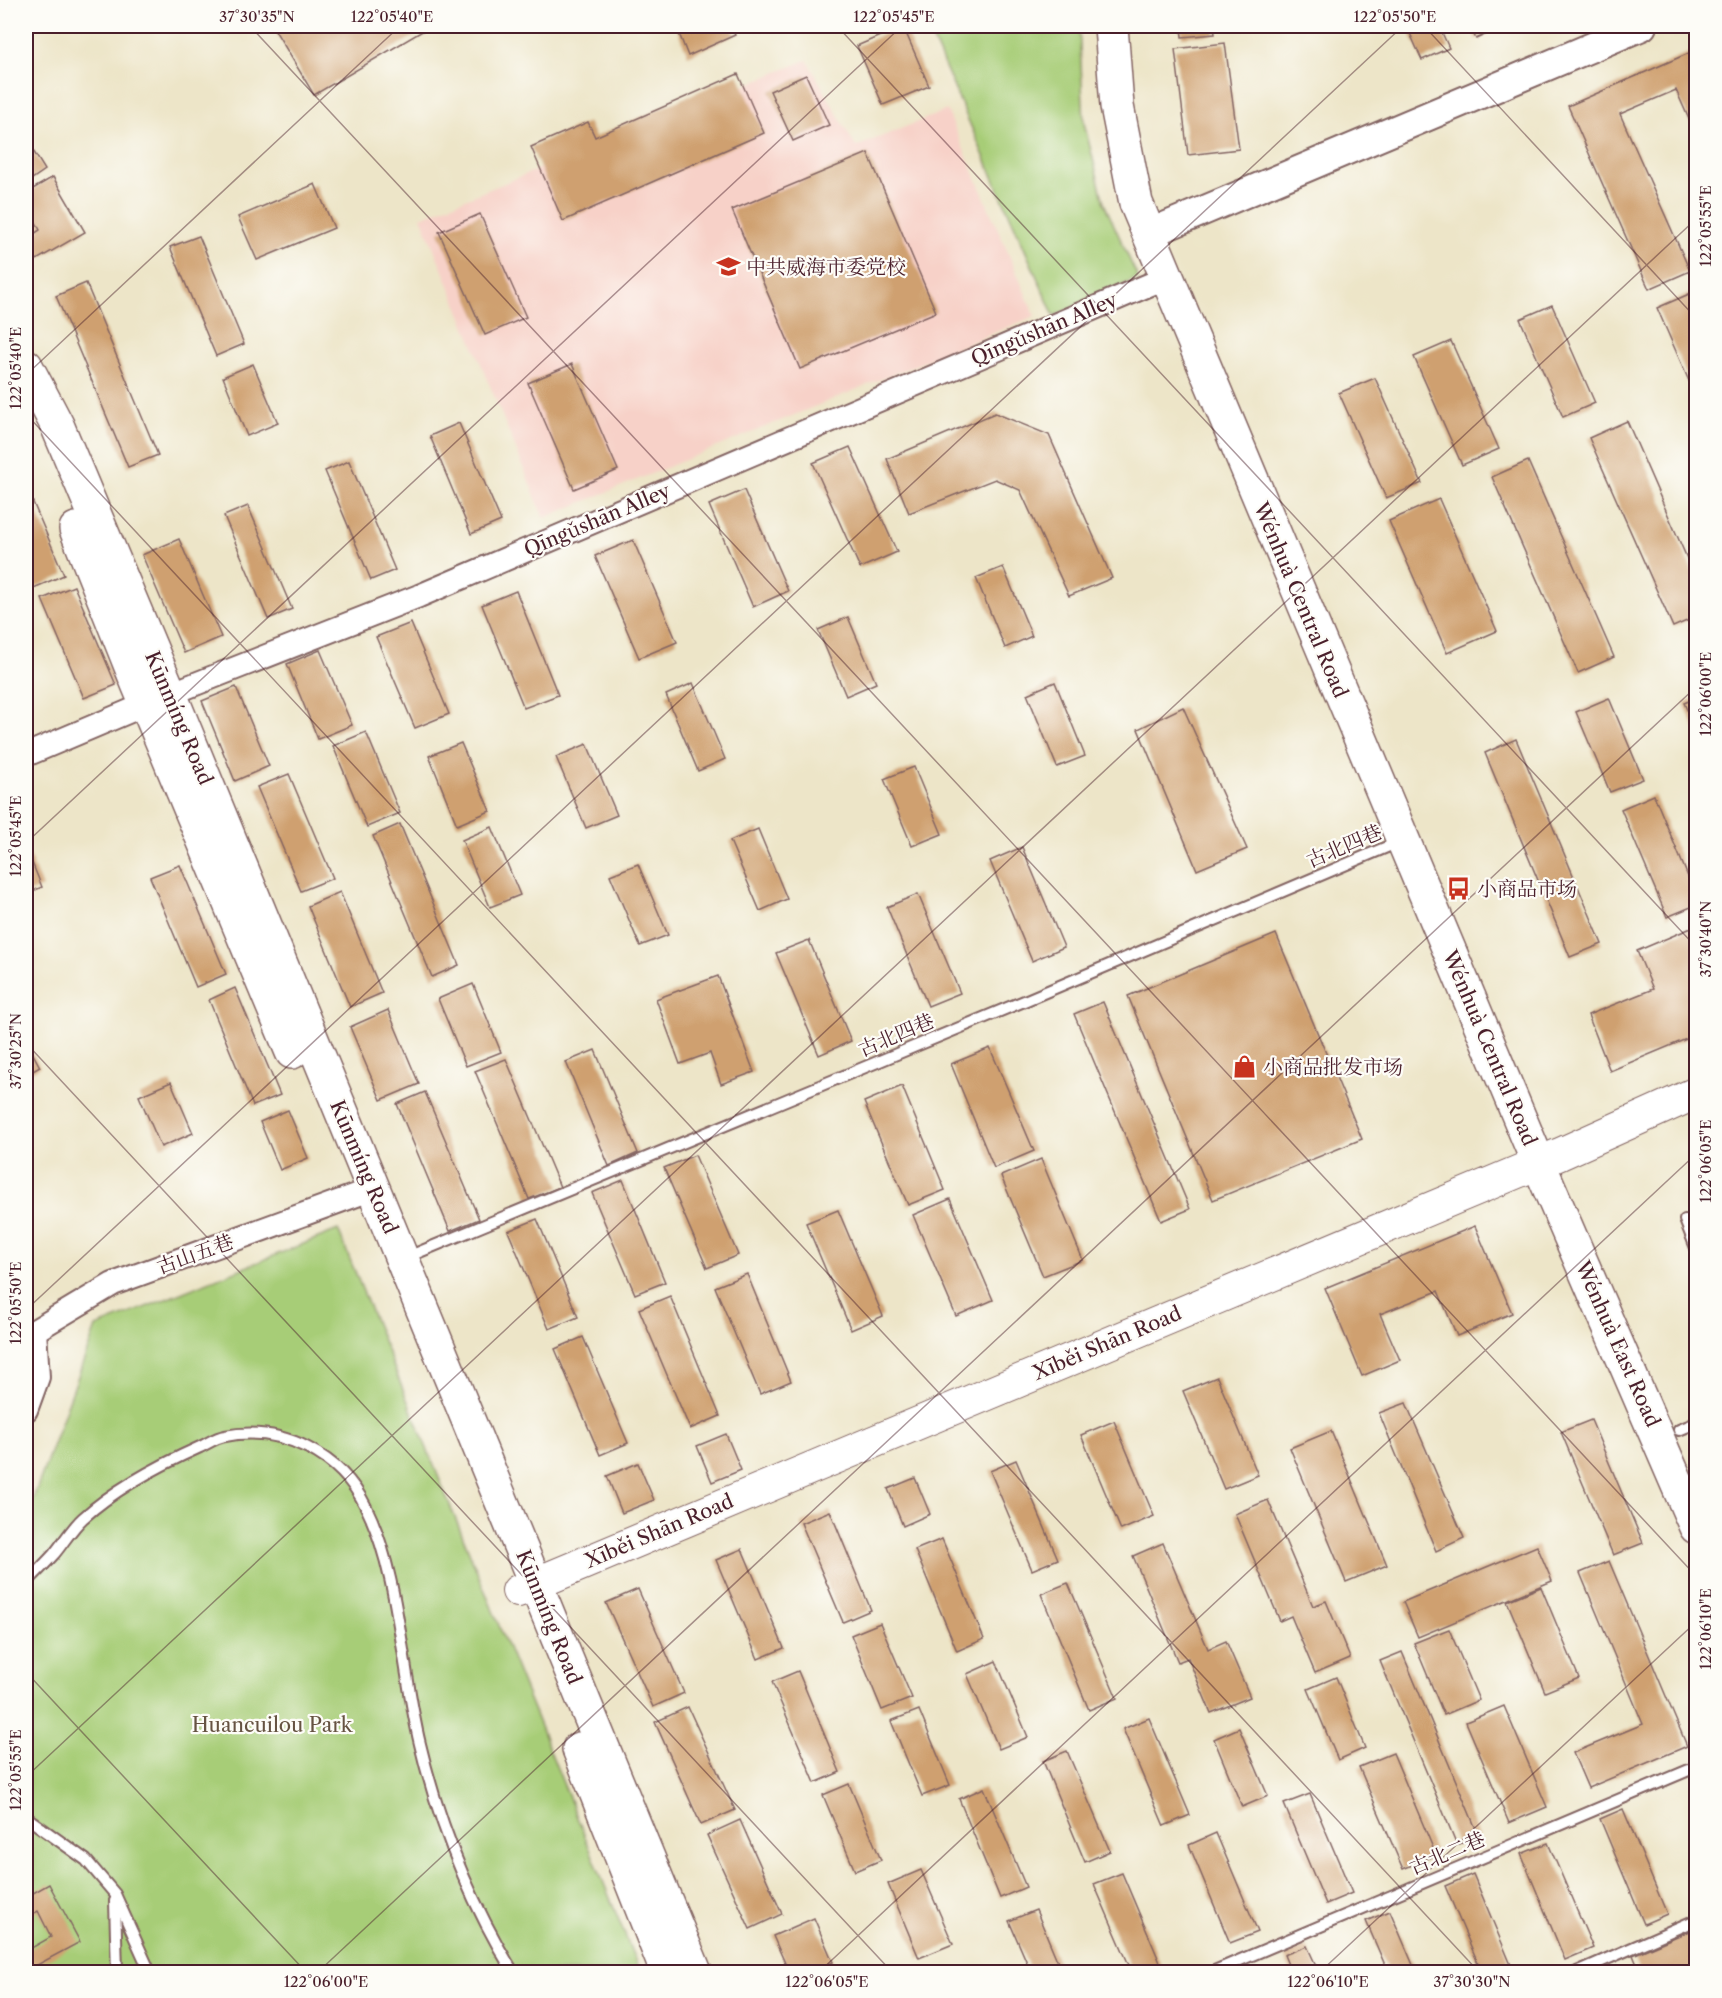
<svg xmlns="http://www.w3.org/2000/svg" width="1722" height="1998" viewBox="0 0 1722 1998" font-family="'Libre Caslon Text','Noto Serif SC',serif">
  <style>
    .built { fill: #f7d1c8 }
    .green { fill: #a7cd77; stroke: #787651; stroke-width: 1.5 }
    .building { fill: #cfa070 }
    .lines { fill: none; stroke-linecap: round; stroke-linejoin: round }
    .service-casing { stroke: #836462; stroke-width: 14 }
    .minor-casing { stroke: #836462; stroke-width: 26 }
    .tertiary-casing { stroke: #836462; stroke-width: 32 }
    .secondary-casing { stroke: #836462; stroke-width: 34 }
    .primary-casing { stroke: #836462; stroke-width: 36 }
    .service { stroke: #fff; stroke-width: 10 }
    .minor { stroke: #fff; stroke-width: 22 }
    .tertiary { stroke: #fff; stroke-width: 28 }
    .secondary { stroke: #fff; stroke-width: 32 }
    .primary { stroke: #fff; stroke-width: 33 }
    .ticks { fill: none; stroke: #4a1f2b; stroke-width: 1.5; stroke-opacity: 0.45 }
    .labels { text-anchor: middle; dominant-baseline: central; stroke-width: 4.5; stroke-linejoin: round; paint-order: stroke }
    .poi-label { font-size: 20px; fill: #4a1f2b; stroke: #fdfcf7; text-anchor: start }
    .street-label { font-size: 20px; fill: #4a1f2b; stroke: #fdfcf7 }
    .park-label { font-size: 20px; fill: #665342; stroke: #fdfcf7 }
    .neatline { fill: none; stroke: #4a1f2b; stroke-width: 2 }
    .ticks-label { font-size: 15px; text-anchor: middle; fill: #4a1f2b }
  </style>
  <rect width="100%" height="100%" fill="#fdfcf7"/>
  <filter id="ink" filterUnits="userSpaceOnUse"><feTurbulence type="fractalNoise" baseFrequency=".0167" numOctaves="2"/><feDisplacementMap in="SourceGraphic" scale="12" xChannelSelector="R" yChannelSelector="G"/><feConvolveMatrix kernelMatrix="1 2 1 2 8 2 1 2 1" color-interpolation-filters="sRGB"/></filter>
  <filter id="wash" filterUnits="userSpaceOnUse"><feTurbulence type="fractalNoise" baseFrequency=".008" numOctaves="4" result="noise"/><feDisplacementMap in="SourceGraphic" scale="24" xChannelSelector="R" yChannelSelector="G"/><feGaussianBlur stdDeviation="1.35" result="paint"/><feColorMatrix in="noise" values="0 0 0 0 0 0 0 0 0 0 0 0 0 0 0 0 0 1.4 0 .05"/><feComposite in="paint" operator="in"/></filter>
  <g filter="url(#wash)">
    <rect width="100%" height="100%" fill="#ede5c8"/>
    <polygon class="built" points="807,60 856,147 947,110 1035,316 544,518 421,217"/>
    <g class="green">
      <polygon points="927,26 1079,26 1084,123 1104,203 1138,278 1054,316"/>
      <polygon points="338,1230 640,1972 26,1972 26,1518 96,1327"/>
    </g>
    <g id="blocks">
      <g class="building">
        <polygon points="276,26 431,26 314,95 273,27"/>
        <polygon points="676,26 731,26 735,35 688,56"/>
        <polygon points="903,26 929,86 883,105 857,46"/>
        <polygon points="1181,26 1214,26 1215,34 1182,37"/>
        <polygon points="1421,26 1439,26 1449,48 1422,60 1409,31"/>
        <polygon points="1470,26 1501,26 1502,27 1476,39"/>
        <polygon points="1225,43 1239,149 1188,155 1175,49"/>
        <polygon points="1696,50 1696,135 1676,90 1620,114 1690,271 1649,289 1568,106"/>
        <polygon points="738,74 764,133 563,221 531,147 588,122 595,137"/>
        <polygon points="806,75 829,125 793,141 770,91"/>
        <polygon points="27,141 45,170 26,183 26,143"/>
        <polygon points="868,153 936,312 800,369 732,210"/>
        <polygon points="53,177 85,232 26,266 26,239 40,230 26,204 26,193"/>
        <polygon points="315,184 334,228 257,260 238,217"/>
        <polygon points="480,214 526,317 485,335 439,232"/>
        <polygon points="199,236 244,344 216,356 170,247"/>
        <polygon points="86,283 158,455 128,467 56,296"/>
        <polygon points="1696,291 1696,397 1657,308"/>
        <polygon points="1552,305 1595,403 1563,417 1520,319"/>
        <polygon points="1451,341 1499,449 1462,465 1414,357"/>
        <polygon points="253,364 278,423 247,436 223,377"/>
        <polygon points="572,364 618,470 574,489 528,383"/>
        <polygon points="1375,378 1422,483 1386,498 1339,393"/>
        <polygon points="995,413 1049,435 1112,578 1069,596 1020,490 995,479 909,513 887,459"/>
        <polygon points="1627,421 1696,579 1696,617 1673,627 1589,438"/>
        <polygon points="459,423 501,521 471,534 430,436"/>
        <polygon points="850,447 897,552 860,568 813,463"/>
        <polygon points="349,461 395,570 371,580 325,471"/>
        <polygon points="1528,461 1614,657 1578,673 1492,477"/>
        <polygon points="744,490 788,591 753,607 709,505"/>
        <polygon points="1439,499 1497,631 1447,653 1389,521"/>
        <polygon points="32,500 64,575 29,590 26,582 26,503"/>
        <polygon points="248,506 292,609 268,619 224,516"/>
        <polygon points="179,539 221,637 184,653 142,555"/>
        <polygon points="633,540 677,642 639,658 595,556"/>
        <polygon points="1003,567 1032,636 1005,648 976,578"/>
        <polygon points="74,586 116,685 84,698 42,599"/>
        <polygon points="516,591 558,695 524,708 482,605"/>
        <polygon points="848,617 876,683 846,696 818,630"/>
        <polygon points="411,623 449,714 415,728 376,637"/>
        <polygon points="320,650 352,725 318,739 287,664"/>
        <polygon points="1055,682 1085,756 1057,767 1027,694"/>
        <polygon points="693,683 725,759 698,771 666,695"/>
        <polygon points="236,687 269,766 235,781 202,701"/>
        <polygon points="1609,698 1643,779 1610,792 1576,712"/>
        <polygon points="1696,698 1696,730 1684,703"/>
        <polygon points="1183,707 1247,849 1197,870 1138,729"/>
        <polygon points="366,732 400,813 367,827 333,746"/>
        <polygon points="1516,739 1602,944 1570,957 1485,753"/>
        <polygon points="461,743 490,811 457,825 429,756"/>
        <polygon points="587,744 617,815 586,828 556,757"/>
        <polygon points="914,767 942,834 912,846 884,779"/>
        <polygon points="289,774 333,878 301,891 257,787"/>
        <polygon points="1654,795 1696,896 1696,905 1667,917 1621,809"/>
        <polygon points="400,824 459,965 432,977 373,836"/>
        <polygon points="492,827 520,895 490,907 462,840"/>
        <polygon points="758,829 787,899 760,911 730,841"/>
        <polygon points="1022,847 1064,947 1032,961 990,861"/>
        <polygon points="26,848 42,887 26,894"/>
        <polygon points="638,864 668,935 640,946 610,875"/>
        <polygon points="180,865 226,974 196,987 150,877"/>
        <polygon points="340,892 382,993 350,1007 308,906"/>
        <polygon points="918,894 960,993 928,1006 887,907"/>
        <polygon points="1696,926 1696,1035 1610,1071 1588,1015 1653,989 1637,951"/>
        <polygon points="1276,934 1362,1139 1213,1200 1128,996"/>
        <polygon points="809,940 851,1041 819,1055 776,953"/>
        <polygon points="718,976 754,1072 721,1084 710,1053 680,1064 656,999"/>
        <polygon points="473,984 501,1052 466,1066 438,999"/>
        <polygon points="235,988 280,1095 253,1106 209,1000"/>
        <polygon points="1103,1002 1190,1209 1161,1221 1074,1014"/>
        <polygon points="388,1010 419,1084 381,1100 350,1027"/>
        <polygon points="26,1041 40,1067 26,1075"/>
        <polygon points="990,1048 1034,1151 994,1168 951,1064"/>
        <polygon points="595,1050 638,1153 609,1166 566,1062"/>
        <polygon points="506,1059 560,1187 529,1199 475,1071"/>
        <polygon points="171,1082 193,1133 161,1147 139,1096"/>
        <polygon points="902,1086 945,1190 908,1205 864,1102"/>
        <polygon points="425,1092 479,1219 450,1231 397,1104"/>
        <polygon points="288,1110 308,1158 280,1170 260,1122"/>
        <polygon points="695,1155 738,1255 707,1268 664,1168"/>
        <polygon points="1041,1159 1083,1260 1043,1276 1001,1176"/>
        <polygon points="623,1180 665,1282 635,1294 592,1193"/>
        <polygon points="950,1199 993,1300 956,1316 913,1215"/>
        <polygon points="838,1210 883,1316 851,1330 806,1223"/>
        <polygon points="537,1219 578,1317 549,1329 508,1231"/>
        <polygon points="1475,1226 1512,1313 1457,1336 1438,1291 1380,1314 1400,1360 1362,1376 1325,1288"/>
        <polygon points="747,1274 791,1381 760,1394 715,1287"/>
        <polygon points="670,1296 720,1416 690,1429 639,1309"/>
        <polygon points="583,1337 628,1443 600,1455 555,1349"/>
        <polygon points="1217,1377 1258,1475 1224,1489 1183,1391"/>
        <polygon points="1406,1403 1464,1538 1436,1551 1379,1413"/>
        <polygon points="1591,1420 1643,1543 1613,1555 1561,1432"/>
        <polygon points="1114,1421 1154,1516 1121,1530 1081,1435"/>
        <polygon points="1331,1431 1387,1565 1346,1582 1290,1448"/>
        <polygon points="726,1434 741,1470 712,1482 697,1446"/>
        <polygon points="1016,1460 1058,1559 1032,1570 990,1471"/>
        <polygon points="638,1463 654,1500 622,1513 607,1476"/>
        <polygon points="915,1478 930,1514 903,1526 888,1489"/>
        <polygon points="1268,1500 1313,1606 1326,1601 1350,1658 1315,1673 1291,1616 1280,1621 1235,1514"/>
        <polygon points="830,1511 871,1610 843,1622 801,1523"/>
        <polygon points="942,1539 984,1639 957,1651 915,1550"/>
        <polygon points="1163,1543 1208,1649 1226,1641 1250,1697 1211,1713 1188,1658 1178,1662 1133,1556"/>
        <polygon points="1537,1546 1552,1581 1418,1637 1403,1602"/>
        <polygon points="742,1549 784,1648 758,1659 716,1560"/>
        <polygon points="1609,1561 1687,1746 1588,1788 1573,1753 1643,1724 1580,1573"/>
        <polygon points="1068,1583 1117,1698 1089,1710 1041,1594"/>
        <polygon points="1541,1587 1579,1678 1545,1692 1507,1601"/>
        <polygon points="638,1589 684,1693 653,1707 606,1603"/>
        <polygon points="880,1623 912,1698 882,1710 851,1635"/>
        <polygon points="1449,1629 1479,1700 1444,1715 1414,1643"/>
        <polygon points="1402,1652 1479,1836 1457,1845 1380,1661"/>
        <polygon points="996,1661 1028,1737 999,1749 967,1674"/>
        <polygon points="798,1671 840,1772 815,1783 772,1682"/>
        <polygon points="1336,1677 1365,1748 1338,1760 1308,1689"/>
        <polygon points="1504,1706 1547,1807 1509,1823 1466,1722"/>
        <polygon points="688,1707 735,1810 701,1825 655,1722"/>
        <polygon points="919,1710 950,1785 922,1796 891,1721"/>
        <polygon points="1149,1718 1190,1815 1164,1826 1123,1729"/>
        <polygon points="1239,1728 1268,1796 1242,1807 1214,1739"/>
        <polygon points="1067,1751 1110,1851 1085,1862 1043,1761"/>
        <polygon points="1393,1753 1436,1855 1403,1869 1359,1767"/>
        <polygon points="849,1784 881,1860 855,1871 823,1795"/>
        <polygon points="984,1788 1026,1887 1000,1898 959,1799"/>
        <polygon points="1310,1794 1352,1893 1326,1904 1284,1804"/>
        <polygon points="1623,1809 1667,1914 1644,1924 1600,1819"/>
        <polygon points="740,1820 782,1914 750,1929 707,1835"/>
        <polygon points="1216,1833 1258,1932 1230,1943 1189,1845"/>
        <polygon points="1548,1843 1593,1948 1565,1960 1521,1854"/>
        <polygon points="921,1870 953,1944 919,1958 888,1884"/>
        <polygon points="1122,1873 1164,1972 1132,1972 1094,1884"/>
        <polygon points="1473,1874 1514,1972 1482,1972 1445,1886"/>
        <polygon points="49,1884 80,1942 26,1971 26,1945 28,1950 51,1937 38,1911 26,1918 26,1897"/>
        <polygon points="1036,1910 1062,1972 1031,1972 1009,1921"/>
        <polygon points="1390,1911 1416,1972 1388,1972 1366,1921"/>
        <polygon points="814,1918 833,1962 810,1972 789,1972 773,1936"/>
        <polygon points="1696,1928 1696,1967 1684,1972 1640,1972 1633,1955"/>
        <polygon points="1307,1946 1319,1972 1291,1972 1284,1955"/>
      </g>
    </g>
  </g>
  <g filter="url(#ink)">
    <use href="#blocks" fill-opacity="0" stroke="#836462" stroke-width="1.5"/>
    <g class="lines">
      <defs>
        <g id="service">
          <polyline points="1685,1220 1696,1248"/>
          <polyline points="405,1258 1029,999 1401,841"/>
          <polyline points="1679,1430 1696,1423"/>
          <path d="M26,1583C35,1574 45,1564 54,1554C64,1542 72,1528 83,1518C116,1488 160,1465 200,1447C208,1443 217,1437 225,1436C283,1425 341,1455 366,1507C399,1573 402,1671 420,1744C439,1824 471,1903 513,1972"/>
          <polyline points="26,1817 86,1860 115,1894 150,1972"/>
          <polyline points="115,1901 117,1972"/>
          <polyline points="1212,1972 1696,1767"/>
          <polyline points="1577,1972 1696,1920"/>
        </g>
        <g id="minor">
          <polyline points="26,755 170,694 419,596 1165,278"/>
          <polyline points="26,1336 113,1284 373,1189"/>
          <polyline points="26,1410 38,1377 35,1331"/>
        </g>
        <polyline id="tertiary" points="1148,234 1642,26"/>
        <polyline id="secondary" points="518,1591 1560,1154 1696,1093"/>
        <g id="primary">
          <polyline points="1111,26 1117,106 1136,203 1538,1162 1696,1527"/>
          <polyline points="26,366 57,425 170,694 695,1972"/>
          <polyline points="76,529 138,684 292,1052"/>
          <polyline points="579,1749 667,1972"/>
        </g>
      </defs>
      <use href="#service" class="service-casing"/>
      <use href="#minor" class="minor-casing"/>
      <use href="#tertiary" class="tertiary-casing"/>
      <use href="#secondary" class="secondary-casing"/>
      <use href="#primary" class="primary-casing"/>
      <use href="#service" class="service"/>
      <use href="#minor" class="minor"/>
      <use href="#tertiary" class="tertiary"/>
      <use href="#secondary" class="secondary"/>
      <use href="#primary" class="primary"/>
    </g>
  </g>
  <path class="ticks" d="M250,26L1696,1576M837,26L1696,947M1424,26L1696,318M26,375L400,26M26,414L1479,1972M26,843L902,26M26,1043L892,1972M26,1310L1403,26M26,1672L306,1972M26,1777L1696,219M318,1972L1696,687M819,1972L1696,1154M1320,1972L1696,1622"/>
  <defs>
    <symbol id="school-bare" viewBox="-9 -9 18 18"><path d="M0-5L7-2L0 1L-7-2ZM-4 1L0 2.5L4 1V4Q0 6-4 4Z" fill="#c8321e" stroke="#fdfcf7" stroke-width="2.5" paint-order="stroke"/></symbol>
    <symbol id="bus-bare" viewBox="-9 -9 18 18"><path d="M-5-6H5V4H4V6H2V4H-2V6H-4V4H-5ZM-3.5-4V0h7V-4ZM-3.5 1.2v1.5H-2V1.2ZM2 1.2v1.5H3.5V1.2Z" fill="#c8321e" stroke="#fdfcf7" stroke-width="2.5" paint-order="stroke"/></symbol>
    <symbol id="shop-bare" viewBox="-9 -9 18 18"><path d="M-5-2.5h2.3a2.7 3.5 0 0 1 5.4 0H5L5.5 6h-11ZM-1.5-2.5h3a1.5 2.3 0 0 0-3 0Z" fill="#c8321e" stroke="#fdfcf7" stroke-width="2.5" paint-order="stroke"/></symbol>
  </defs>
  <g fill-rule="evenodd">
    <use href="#school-bare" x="712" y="250" width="33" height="33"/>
    <use href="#bus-bare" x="1442" y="872" width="33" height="33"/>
    <use href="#shop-bare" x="1228" y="1050" width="33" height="33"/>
  </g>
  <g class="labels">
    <g class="poi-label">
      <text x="746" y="267">中共威海市委党校</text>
      <text x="1477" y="889">小商品市场</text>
      <text x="1263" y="1067">小商品批发市场</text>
    </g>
    <g class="street-label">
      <text transform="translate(1044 329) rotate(-23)">Qīngǔshān Alley</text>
      <text transform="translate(597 520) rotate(-23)">Qīngǔshān Alley</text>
      <text transform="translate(1301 600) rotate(67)">Wénhuà Central Road</text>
      <text transform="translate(179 718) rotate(67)">Kūnmíng Road</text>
      <text transform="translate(1344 846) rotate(-23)">古北四巷</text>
      <text transform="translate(896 1035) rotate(-23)">古北四巷</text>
      <text transform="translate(1490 1048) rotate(67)">Wénhuà Central Road</text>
      <text transform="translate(364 1167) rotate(67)">Kūnmíng Road</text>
      <text transform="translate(195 1254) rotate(-20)">古山五巷</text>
      <text transform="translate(1107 1343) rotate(-23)">Xīběi Shān Road</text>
      <text transform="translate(1618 1344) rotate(66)">Wénhuà East Road</text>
      <text transform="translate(659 1531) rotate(-23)">Xīběi Shān Road</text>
      <text transform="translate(549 1617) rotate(68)">Kūnmíng Road</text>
      <text transform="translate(1447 1853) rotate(-23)">古北二巷</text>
    </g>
    <g class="park-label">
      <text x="272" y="1725">Huancuilou Park</text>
    </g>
  </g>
  <rect width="1722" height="1998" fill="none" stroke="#fdfcf7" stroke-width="66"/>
  <rect x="33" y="33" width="1656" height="1932" class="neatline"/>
  <g class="ticks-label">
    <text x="257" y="22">37°30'35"N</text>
    <text x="392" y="22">122°05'40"E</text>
    <text x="894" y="22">122°05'45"E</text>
    <text x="1395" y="22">122°05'50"E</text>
    <text transform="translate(1706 226) rotate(-90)" y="5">122°05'55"E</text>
    <text transform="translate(16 368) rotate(-90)" y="5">122°05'40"E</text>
    <text transform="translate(1706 694) rotate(-90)" y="5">122°06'00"E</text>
    <text transform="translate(16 836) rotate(-90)" y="5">122°05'45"E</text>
    <text transform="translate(1706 939) rotate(-90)" y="5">37°30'40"N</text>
    <text transform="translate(16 1051) rotate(-90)" y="5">37°30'25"N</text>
    <text transform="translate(1706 1161) rotate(-90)" y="5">122°06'05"E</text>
    <text transform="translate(16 1303) rotate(-90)" y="5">122°05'50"E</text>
    <text transform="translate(1706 1629) rotate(-90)" y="5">122°06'10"E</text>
    <text transform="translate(16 1770) rotate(-90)" y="5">122°05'55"E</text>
    <text x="326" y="1987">122°06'00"E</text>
    <text x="827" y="1987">122°06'05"E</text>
    <text x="1328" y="1987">122°06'10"E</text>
    <text x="1472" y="1987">37°30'30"N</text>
  </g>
</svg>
